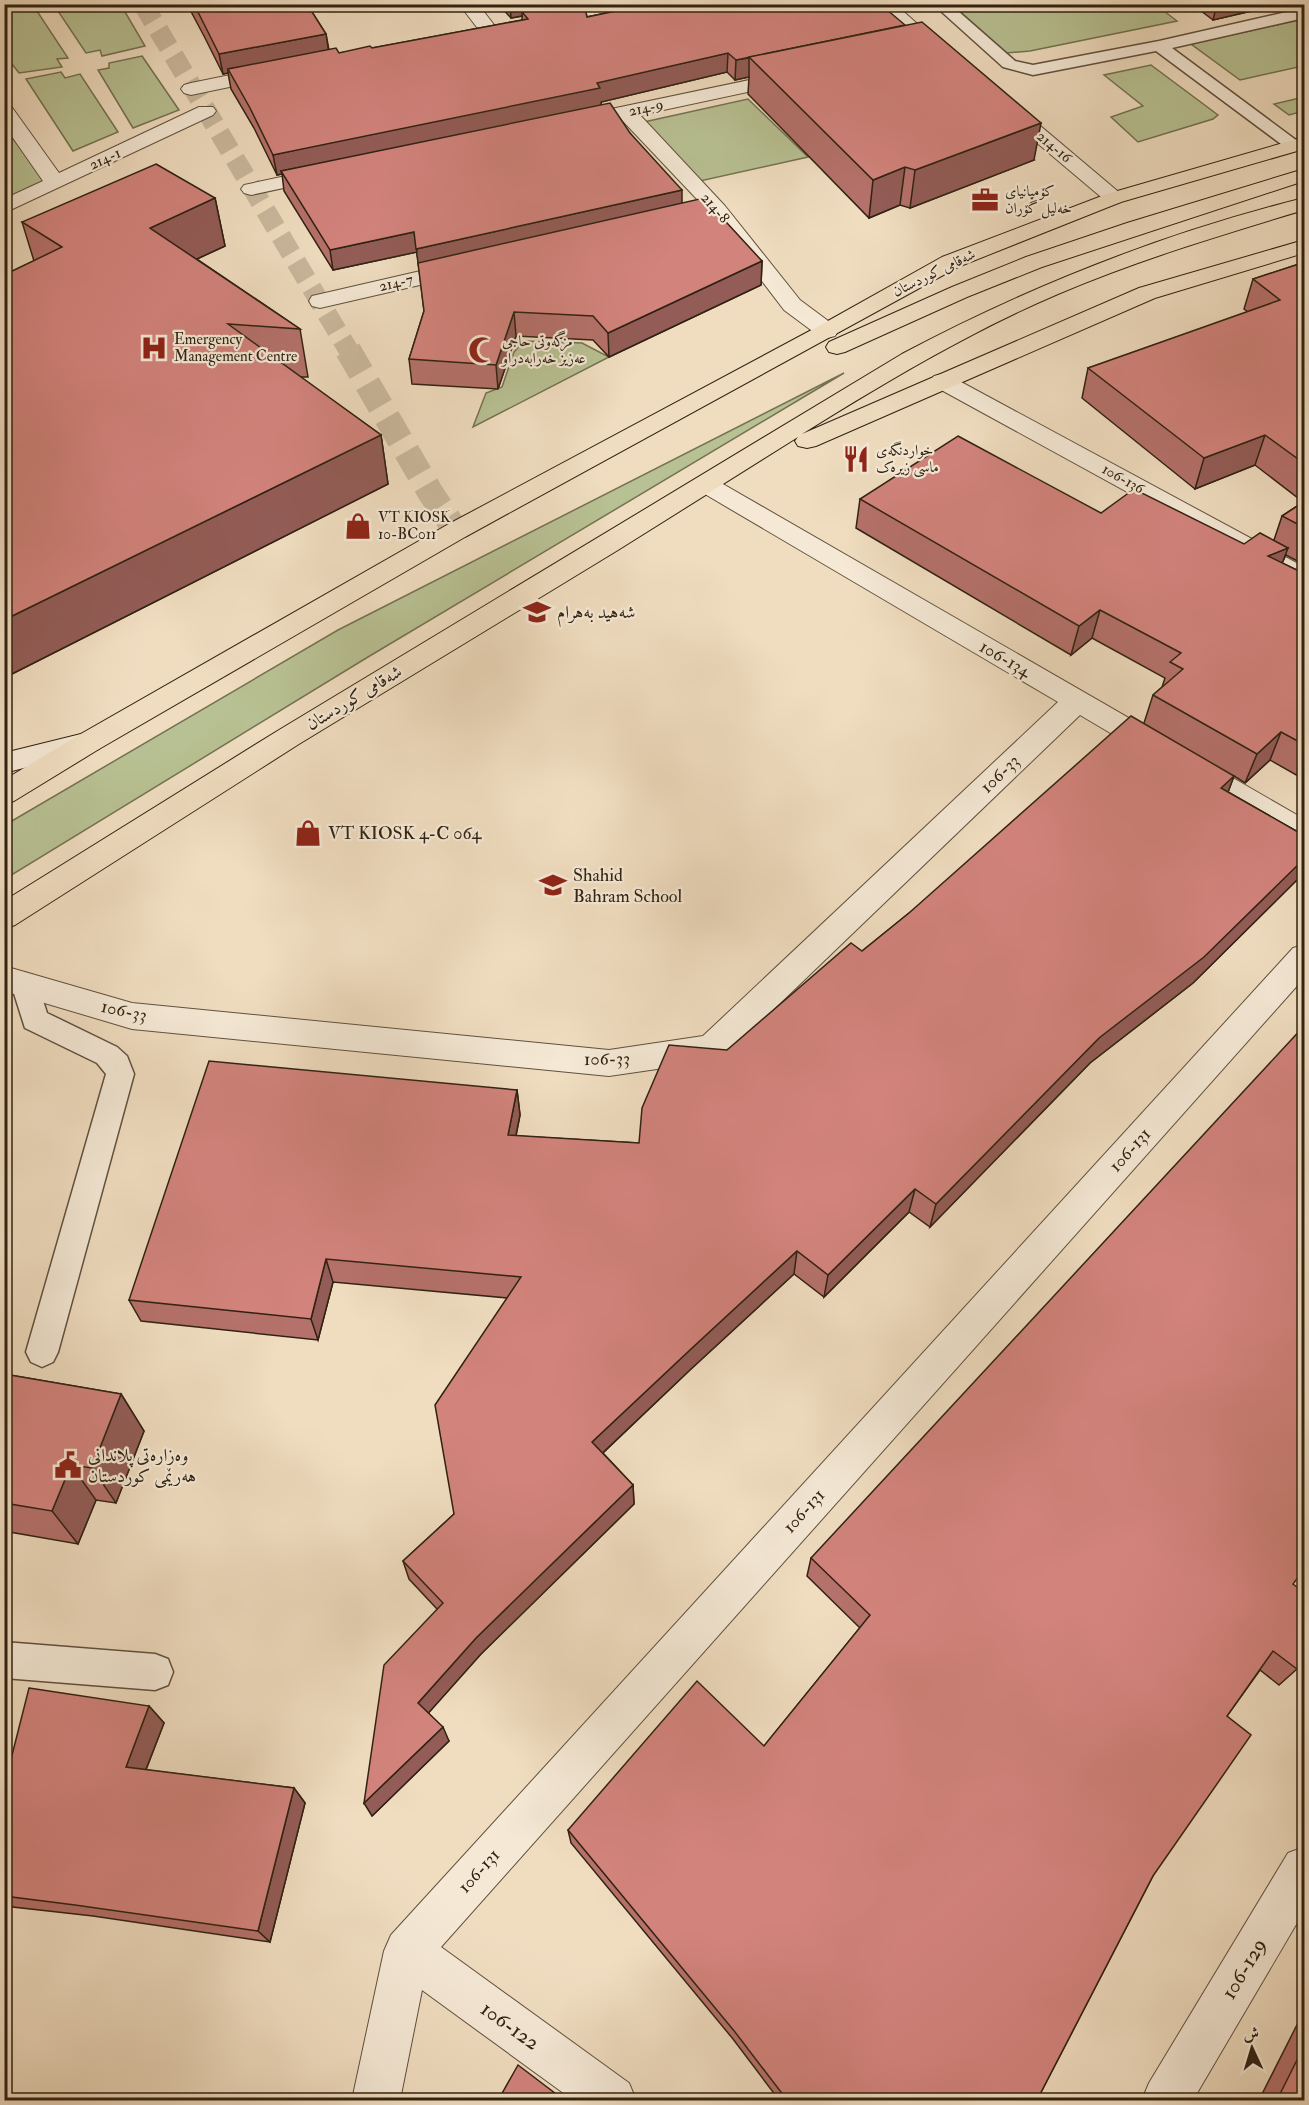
<svg xmlns="http://www.w3.org/2000/svg" width="1309" height="2105" viewBox="0 0 1309 2105" font-family="'IM FELL Double Pica',Amiri,serif">
  <style>
    .green { fill: #b8c193; stroke: #747252; stroke-width: 1.5 }
    .lines { fill: none; stroke-linecap: round; stroke-linejoin: round }
    .street-tunnel-far1 { stroke: #cab89d; stroke-width: 20; stroke-dasharray: 20 10; stroke-linecap: butt }
    .street-tunnel { stroke: #cab89d; stroke-width: 26; stroke-dasharray: 26 13; stroke-linecap: butt }
    .lane-casing { stroke: #60513e; stroke-width: 3 }
    .street-casing { stroke: #60513e; stroke-width: 2 }
    .secondary-casing { stroke: #302212; stroke-width: 2 }
    .highway-casing { stroke: #302212; stroke-width: 2 }
    .lane { fill: #f5e9d6; fill-rule: evenodd }
    .street { fill: #f5e9d6; fill-rule: evenodd }
    .secondary { fill: #f5e9d6; fill-rule: evenodd }
    .highway { fill: #f0ddc0; fill-rule: evenodd }
    .wall { fill: #b5716b; stroke: #302212; stroke-width: 1.5 }
    .shaded-wall { fill: #935c57; stroke: #302212; stroke-width: 1.5 }
    .building { fill: #d2837c; stroke: #302212; stroke-width: 1.5 }
    .labels { text-anchor: middle; dominant-baseline: central; stroke-width: 4.5; stroke-linejoin: round; paint-order: stroke }
    .far-street-label { font-size: 15px; fill: #302212; stroke: #f5e9d6 }
    .far-poi-label { font-size: 15px; fill: #302212; stroke: #f5e9d6; text-anchor: start }
    .poi-label { font-size: 18px; fill: #302212; stroke: #f5e9d6; text-anchor: start }
    .street-label { font-size: 18px; fill: #302212; stroke: #f5e9d6 }
    .near-street-label { font-size: 21px; fill: #302212; stroke: #f5e9d6 }
  </style>
  <rect width="100%" height="100%" fill="#f0ddc0"/>
  <filter id="stains"><feTurbulence type="fractalNoise" baseFrequency=".00333" numOctaves="4"/><feColorMatrix values="0 0 0 0 .2 0 0 0 0 .09 0 0 0 0 .02 0 0 0 .5 -.17"/></filter>
  <radialGradient id="worn" r=".72"><stop offset=".6" stop-color="#630" stop-opacity="0"/><stop offset="1" stop-color="#630" stop-opacity=".3"/></radialGradient>
  <g class="green">
    <polygon points="4,5 33,5 68,58 57,59 62,67 19,73 5,55"/>
    <polygon points="54,5 121,5 145,46 102,56 100,50 86,53"/>
    <polygon points="949,5 1156,5 1177,21 1030,51 1006,53"/>
    <polygon points="1304,19 1304,71 1298,67 1240,80 1191,44"/>
    <polygon points="142,56 179,110 133,128 98,70 109,68 109,63"/>
    <polygon points="1151,65 1218,115 1213,119 1138,142 1111,117 1143,106 1104,75"/>
    <polygon points="61,72 65,78 80,74 118,132 73,151 26,79"/>
    <polygon points="1304,97 1304,111 1289,115 1274,104"/>
    <polygon points="748,99 808,157 700,181 644,122"/>
    <polygon points="5,129 48,181 5,202 4,182 7,181 5,179"/>
    <polygon points="524,341 582,343 609,357 473,427 486,393 502,387 514,352"/>
    <polygon points="844,373 368,657 5,879 5,825 338,630"/>
  </g>
  <g class="lines">
    <polyline class="street-tunnel-far1" points="143,4 349,351"/>
    <polyline class="street-tunnel" points="348,350 430,492 456,531"/>
    <defs>
      <g id="lane">
        <polygon points="933,4 950,4 1015,61 1033,65 1159,41 1304,8 1304,18 1172,48 1304,146 1301,150 1289,150 1156,51 1033,75 1003,67"/>
        <polygon points="25,973 35,976 47,1013 117,1047 127,1056 134,1074 58,1352 53,1362 42,1367 31,1362 26,1352 106,1074 97,1063 25,1028 11,984 15,976"/>
        <polygon points="4,1642 155,1654 168,1659 173,1672 168,1685 155,1690 4,1678"/>
      </g>
      <g id="street">
        <polygon points="459,4 478,4 498,30 496,34 482,34"/>
        <polygon points="593,4 633,4 624,9 541,25 535,24 532,20 535,16"/>
        <polygon points="875,4 895,4 951,54 949,58 935,58"/>
        <polygon points="275,66 282,68 284,72 282,76 191,95 184,93 181,89 184,85 191,83"/>
        <polygon points="792,71 799,73 802,77 799,81 640,115 725,206 800,300 835,326 838,331 835,336 827,338 819,336 784,310 711,214 621,119 573,129 566,127 563,123 566,119 573,117"/>
        <polygon points="1005,100 1012,102 1121,194 1124,198 1121,202 1114,204 1107,202 998,110 995,106 998,102"/>
        <polygon points="4,104 11,106 59,173 199,107 213,107 216,111 213,115 4,213 4,199 43,181 4,125"/>
        <polygon points="328,167 335,169 338,173 335,177 251,195 244,193 241,189 244,185"/>
        <polygon points="464,261 472,263 475,268 472,273 320,308 312,306 309,301 312,296"/>
        <polygon points="942,374 950,376 1304,567 1304,586 1295,584 934,386 930,381 934,376"/>
        <polygon points="707,477 716,480 1304,819 1304,844 1293,841 1080,715 724,1057 712,1061 609,1076 132,1029 4,991 4,966 132,1003 609,1050 703,1036 1058,702 698,490 695,485 698,480"/>
        <polygon points="1304,945 1304,978 441,1947 629,2083 636,2100 573,2100 422,1990 400,2100 352,2100 384,1951 391,1935 1293,948"/>
        <polygon points="1304,1847 1304,1911 1193,2100 1142,2100 1149,2083 1288,1853"/>
      </g>
      <polygon id="secondary" points="89,732 99,735 103,742 99,749 4,773 4,753"/>
      <g id="highway">
        <polygon points="1304,137 1304,149 1121,202 958,267 465,537 99,749 14,801 4,804 4,780 79,735 447,525 819,326 942,257 1107,194"/>
        <polygon points="1304,169 1304,181 1042,267 967,297 845,352 837,354 829,352 826,347 829,342 952,287 1026,257 1127,223"/>
        <path d="M1304,198V210C1221,235 1138,260 1058,294C969,332 884,383 802,434L1139,288L1304,240V253L1155,298L816,446L807,448L798,446L795,441L798,437L618,550L299,744L15,925L4,929V901L279,730L902,354C1030,286 1164,233 1304,198Z"/>
      </g>
    </defs>
    <use href="#lane" class="lane-casing"/>
    <use href="#street" class="street-casing"/>
    <use href="#secondary" class="secondary-casing"/>
    <use href="#highway" class="highway-casing"/>
    <use href="#lane" class="lane"/>
    <use href="#street" class="street"/>
    <use href="#secondary" class="secondary"/>
    <use href="#highway" class="highway"/>
  </g>
  <g class="wall">
    <polygon points="187,4 307,4 326,34 329,50 339,53 372,48 522,20 522,16 511,18 498,4 584,4 587,17 649,4 1034,160 910,208 900,205 869,218 748,94 749,77 735,80 727,72 601,102 601,105 630,133 682,203 762,261 761,285 609,357 593,340 516,336 498,389 412,384 409,359 424,311 417,252 333,270 284,191 282,174 277,175 254,128 231,89 228,73 223,74 204,36"/>
    <polygon points="1192,4 1282,4 1213,20"/>
    <polygon points="215,198 225,246 197,259 300,329 308,377 300,377 381,435 388,484 4,678 4,275 34,261 22,222"/>
    <polygon points="1305,262 1305,565 1286,555 1282,563 1305,574 1305,780 1270,760 1245,783 1234,776 1228,792 1305,836 1305,872 1193,983 1090,1063 930,1227 909,1212 824,1297 794,1274 691,1369 603,1453 633,1485 634,1504 481,1654 428,1713 449,1741 372,1816 437,1609 409,1579 403,1561 454,1514 507,1298 333,1282 318,1340 141,1321 129,1300 517,1090 520,1115 516,1136 639,1143 727,1050 862,951 1144,723 1153,695 1162,687 1165,678 1092,638 1071,655 856,528 860,499 1101,513 1244,544 1274,540 1282,516 1303,502 1255,465 1195,489 1082,398 1088,368 1248,312 1244,309 1253,279"/>
    <polygon points="4,1374 121,1394 144,1431 116,1503 96,1500 78,1544 4,1531"/>
    <polygon points="811,1558 1293,1584 1297,1669 1279,1685 1260,1670 1227,1716 1153,1876 1037,2100 779,2100 733,2039 571,1843 568,1830 764,1746 860,1628 807,1576"/>
    <polygon points="149,1706 164,1723 146,1770 294,1788 305,1803 270,1942 93,1916 4,1906 4,1775 7,1775"/>
    <polygon points="1305,2009 1305,2100 1259,2100"/>
  </g>
  <g class="shaded-wall">
    <polygon points="510,4 580,4 522,12 522,16 511,18"/>
    <polygon points="1217,4 1282,4 1213,20"/>
    <polygon points="326,34 329,54 228,69 228,73 223,74 219,54"/>
    <polygon points="728,53 727,72 601,102 601,108 281,171 282,174 277,175 273,155"/>
    <polygon points="749,58 749,77 735,80 736,60"/>
    <polygon points="1041,123 1034,160 910,208 915,170"/>
    <polygon points="905,167 900,205 869,218 873,180"/>
    <polygon points="682,190 682,210 419,269 416,249"/>
    <polygon points="215,198 225,246 162,275 150,228"/>
    <polygon points="414,232 417,252 333,270 330,250"/>
    <polygon points="762,261 761,285 609,357 608,333"/>
    <polygon points="514,312 516,336 498,389 496,365"/>
    <polygon points="381,435 388,484 4,678 4,620"/>
    <polygon points="1265,435 1255,465 1195,489 1204,458"/>
    <polygon points="1288,548 1277,577 1268,556"/>
    <polygon points="1100,610 1092,638 1071,655 1079,626"/>
    <polygon points="1281,732 1270,760 1245,783 1257,754"/>
    <polygon points="1234,776 1224,803 1221,788"/>
    <polygon points="1305,858 1305,872 1193,983 1090,1063 930,1227 936,1204 1099,1038"/>
    <polygon points="517,1090 520,1115 511,1159 508,1135"/>
    <polygon points="915,1189 909,1212 824,1297 828,1275"/>
    <polygon points="797,1251 794,1274 691,1369 593,1462 592,1442 692,1348"/>
    <polygon points="326,1259 333,1282 318,1340 311,1319"/>
    <polygon points="121,1394 144,1431 116,1503 92,1468"/>
    <polygon points="71,1465 96,1500 78,1544 52,1511"/>
    <polygon points="633,1485 634,1504 481,1654 424,1718 418,1703 476,1638"/>
    <polygon points="149,1706 164,1723 141,1782 126,1767"/>
    <polygon points="443,1727 449,1741 372,1816 364,1803"/>
    <polygon points="294,1788 305,1803 270,1942 258,1931"/>
  </g>
  <g class="building">
    <polygon points="194,4 307,4 326,34 219,54"/>
    <polygon points="559,4 584,4 587,17 649,4 880,4 905,25 736,60 728,53 597,83 600,88 273,155 250,108 228,69 336,48 339,53 370,46 372,48 528,19 522,12"/>
    <polygon points="922,22 1041,123 915,170 905,167 873,180 749,57"/>
    <polygon points="610,103 630,133 682,190 416,249 414,232 330,250 281,171"/>
    <polygon points="156,164 215,198 150,228 300,329 228,324 381,435 4,620 4,275 62,247 22,222"/>
    <polygon points="704,198 762,261 608,333 593,316 514,312 496,365 409,359 424,311 418,263"/>
    <polygon points="1305,262 1305,464 1265,435 1204,458 1088,368 1280,300 1253,279"/>
    <polygon points="958,436 1101,513 1134,489 1244,544 1260,533 1288,548 1268,556 1305,574 1305,745 1281,732 1257,754 1153,695 1183,669 1170,662 1181,653 1100,610 1079,626 860,499"/>
    <polygon points="1305,501 1305,528 1282,516"/>
    <polygon points="1131,716 1234,776 1221,788 1305,836 1305,858 1204,957 1099,1038 936,1204 915,1189 828,1275 797,1251 692,1348 592,1442 633,1485 476,1638 418,1703 443,1727 364,1803 384,1665 443,1603 403,1561 454,1514 435,1405 521,1277 326,1259 311,1319 129,1300 209,1061 517,1090 508,1135 639,1143 642,1108 669,1045 727,1050 851,943 862,951 909,913"/>
    <polygon points="1305,1025 1305,1568 1293,1584 1305,1593 1305,1658 1297,1669 1273,1651 1227,1716 1251,1735 1153,1876 1037,2100 787,2100 735,2032 568,1830 697,1681 764,1746 870,1615 811,1558"/>
    <polygon points="4,1374 121,1394 92,1468 71,1465 52,1511 4,1503"/>
    <polygon points="29,1688 149,1706 126,1767 294,1788 258,1931 75,1905 4,1896 4,1775 7,1775"/>
    <polygon points="1305,2044 1305,2100 1286,2100 1279,2096"/>
    <polygon points="518,2065 564,2100 480,2100 501,2095"/>
  </g>
  <defs>
    <symbol id="office-bare" viewBox="-9 -9 18 18"><path d="M-6-3h4V-5.5h4V-3h4V5H-6ZM-1-4.5V-3h2v-1.5ZM-6 0V1H6V0Z" fill="#8f2418" stroke="#f5e9d6" stroke-width="2.5" paint-order="stroke"/></symbol>
    <symbol id="hospital-bare" viewBox="-9 -9 18 18"><path d="M-5-5h3v3.5h4V-5h3V5h-3V1.5h-4V5h-3Z" fill="#8f2418" stroke="#f5e9d6" stroke-width="2.5" paint-order="stroke"/></symbol>
    <symbol id="mosque-bare" viewBox="-9 -9 18 18"><path d="M3.5-4.9A6 6 0 1 0 3.5 4.9A5 5 0 1 1 3.5-4.9Z" fill="#8f2418" stroke="#f5e9d6" stroke-width="2.5" paint-order="stroke"/></symbol>
    <symbol id="restaurant-bare" viewBox="-9 -9 18 18"><path d="M-5-6h1v4h1v-4h1v4h1v-4h1v5L-1.5 .5V6h-2V.5L-5-1ZM5-6V6H3V1.5H1.5Q1.5-4 5-6Z" fill="#8f2418" stroke="#f5e9d6" stroke-width="2.5" paint-order="stroke"/></symbol>
    <symbol id="shop-bare" viewBox="-9 -9 18 18"><path d="M-5-2.5h2.3a2.7 3.5 0 0 1 5.4 0H5L5.5 6h-11ZM-1.5-2.5h3a1.5 2.3 0 0 0-3 0Z" fill="#8f2418" stroke="#f5e9d6" stroke-width="2.5" paint-order="stroke"/></symbol>
    <symbol id="school-bare" viewBox="-9 -9 18 18"><path d="M0-5L7-2L0 1L-7-2ZM-4 1L0 2.5L4 1V4Q0 6-4 4Z" fill="#8f2418" stroke="#f5e9d6" stroke-width="2.5" paint-order="stroke"/></symbol>
    <symbol id="civic-bare" viewBox="-9 -9 18 18"><path d="M-.6-6.5H3V-4.5H.6V-3L4-1V1h2V6H-6V1h2V-1L-.6-3ZM-1.2 2.5V6h2.4V2.5Z" fill="#8f2418" stroke="#f5e9d6" stroke-width="2.5" paint-order="stroke"/></symbol>
  </defs>
  <g fill-rule="evenodd">
    <use href="#office-bare" x="966" y="181" width="38" height="38"/>
    <use href="#hospital-bare" x="135" y="329" width="38" height="38"/>
    <use href="#mosque-bare" x="463" y="331" width="38" height="38"/>
    <use href="#restaurant-bare" x="837" y="440" width="38" height="38"/>
    <use href="#shop-bare" x="339" y="507" width="38" height="38"/>
    <use href="#school-bare" x="518" y="593" width="38" height="38"/>
    <use href="#shop-bare" x="289" y="814" width="38" height="38"/>
    <use href="#school-bare" x="534" y="866" width="38" height="38"/>
    <use href="#civic-bare" x="49" y="1446" width="38" height="38"/>
  </g>
  <g class="labels">
    <g class="far-street-label">
      <text transform="translate(646 108) rotate(-12)">214-9</text>
      <text transform="translate(1054 147) rotate(40)">214-16</text>
      <text transform="translate(105 159) rotate(-25)">214-1</text>
      <text transform="translate(715 208) rotate(49)">214-8</text>
      <text transform="translate(934 273) rotate(-26)">شەقامی کوردستان</text>
      <text transform="translate(396 283) rotate(-13)">214-7</text>
      <text transform="translate(1123 479) rotate(29)">106-136</text>
    </g>
    <g class="far-poi-label">
      <text x="1005" y="191">کۆمپانیای<tspan x="1005" dy="17">خەلیل گۆران</tspan></text>
      <text x="174" y="339">Emergency<tspan x="174" dy="17">Management Centre</tspan></text>
      <text x="502" y="341">مزگەوتی حاجی<tspan x="502" dy="17">عەزیز خەرابەدراو</tspan></text>
      <text x="876" y="450">خواردنگەی<tspan x="876" dy="17">ماسی زیرەک</tspan></text>
      <text x="378" y="517">VT KIOSK<tspan x="378" dy="17">10-BC011</tspan></text>
    </g>
    <g class="poi-label">
      <text x="557" y="612">شەهید بەهرام</text>
      <text x="328" y="833">VT KIOSK 4-C 064</text>
      <text x="573" y="875">Shahid<tspan x="573" dy="21">Bahram School</tspan></text>
      <text x="88" y="1455">وەزارەتی پلاندانی<tspan x="88" dy="21">هەرێمی کوردستان</tspan></text>
    </g>
    <g class="street-label">
      <text transform="translate(1005 659) rotate(30)">106-134</text>
      <text transform="translate(354 698) rotate(-31)">شەقامی کوردستان</text>
      <text transform="translate(1000 774) rotate(-44)">106-33</text>
      <text transform="translate(124 1011) rotate(12)">106-33</text>
      <text transform="translate(607 1059) rotate(-1)">106-33</text>
      <text transform="translate(1130 1150) rotate(-48)">106-131</text>
      <text transform="translate(804 1511) rotate(-48)">106-131</text>
      <text transform="translate(479 1871) rotate(-48)">106-131</text>
    </g>
    <g class="near-street-label">
      <text transform="translate(1244 1969) rotate(-59)">106-129</text>
      <text transform="translate(510 2026) rotate(36)">106-122</text>
    </g>
  </g>
  <rect width="1309" height="2105" fill="none" stroke="#f0ddc0" stroke-width="24"/>
  <rect x="6" y="6" width="1297" height="2093" fill="none" stroke="#302212" stroke-width="3"/>
  <rect x="12" y="12" width="1285" height="2081" fill="none" stroke="#302212" stroke-width="1.5"/>
  <g transform="translate(1252 2048) rotate(356)" stroke="#f5e9d6" stroke-width="4.5" paint-order="stroke">
  <path d="M0-4.5L10 22L0 15L-10 22Z" fill="#302212"/>
  <text y="-9" font-size="16" font-weight="bold" text-anchor="middle" fill="#302212">ش</text>
  </g>
  <rect width="100%" height="100%" filter="url(#stains)"/>
  <rect width="100%" height="100%" fill="url(#worn)"/>
</svg>
